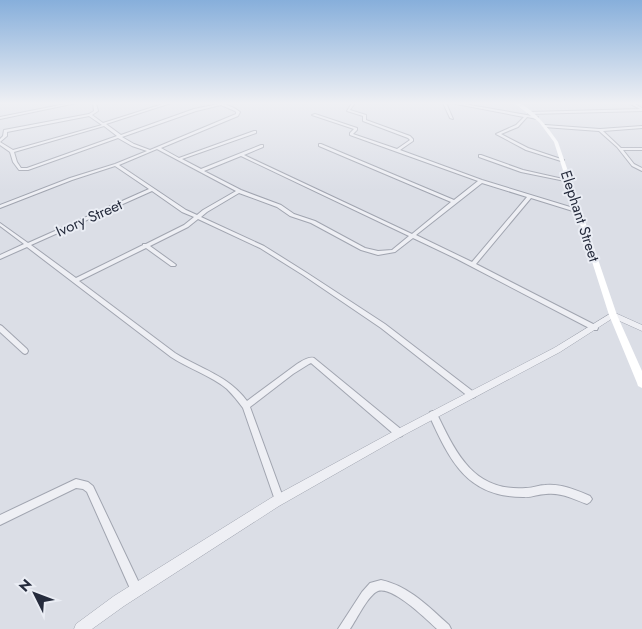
<svg xmlns="http://www.w3.org/2000/svg" width="642" height="629" viewBox="0 0 642 629" font-family="Jost,sans-serif">
  <style>
    .lines { fill: none; stroke-linecap: round; stroke-linejoin: round }
    .minor-casing { stroke: #a1a5b0; stroke-width: 2 }
    .tertiary-casing { stroke: #a1a5b0; stroke-width: 1 }
    .minor { fill: #eeeff4; fill-rule: evenodd }
    .tertiary { fill: #eeeff4; fill-rule: evenodd }
    .secondary { fill: #fff; fill-rule: evenodd }
    .labels { text-anchor: middle; dominant-baseline: central; stroke-width: 4; stroke-linejoin: round; paint-order: stroke }
    .far-street-label { font-size: 15px; fill: #252b3c; stroke: #eaedf4 }
  </style>
  <rect width="100%" height="100%" fill="#dbdee6"/>
  <g class="lines">
    <defs>
      <g id="minor">
        <polygon points="70,103 76,103 0,119 0,117"/>
        <path d="M93,103H96L98,111L92,115L103,123L166,103H171L106,124L121,135L194,109L218,104L217,103C224,103 234,107 240,112L238,116L161,148L179,158L254,131H256V133L182,159L201,169L261,145H263V147L244,155L412,234L451,202L319,146V144H321L454,200L478,181L350,135V133L354,129L312,115L315,114L357,128V130L353,134L397,149L410,140L408,138L363,121V116L347,111L352,103H355L350,110L366,115V120L410,136L413,139V141L400,150L482,180L580,210V212H576L531,198L476,264L597,326L598,328L597,330H593L457,259L413,238L395,252L378,255L361,250L311,223L290,216L277,207L239,193L207,212L201,217L264,246L307,273L385,324L475,393L476,395L475,397L472,398L469,397L381,328L303,275L260,248L198,219L188,227L150,246L175,264L176,265L175,266H171L146,248L79,281L175,353C201,369 229,376 247,401L297,364C302,361 309,356 314,358L402,430L403,433L402,436L399,437L396,436L311,363L309,364L293,374L250,407L284,500L282,503L279,505L276,503L243,408C238,401 233,395 227,389C210,375 189,369 171,357L27,247L0,259V255L24,244L0,226V223L28,243L149,189L115,166L72,180L0,208V205L70,178L115,164L147,151L132,146L118,138L28,170H19L13,162L10,152L0,145V139L3,136L4,130L89,114L94,111ZM221,105L235,111L236,112V114L150,150L134,144L122,137L196,111ZM89,116L102,125L13,150L0,142L7,136V132ZM104,126L117,136L27,168H21L17,162L14,152ZM157,149L236,191L203,210L197,215L186,210L119,165ZM241,156L409,236L392,250L378,251L365,248L315,221L294,214L281,205L241,190L204,171ZM482,183L527,197L472,262L416,235ZM152,191L182,212L194,217L184,225L146,244H143V245L76,278L31,245Z"/>
        <polygon points="443,103 446,103 453,119 450,118"/>
        <polygon points="451,103 458,103 538,117 537,119 527,117 518,127 501,134 528,148 564,160 561,161 526,150 496,134 516,125 524,117"/>
        <polygon points="629,103 633,103 642,108 642,111 530,114 528,113 530,112 640,109"/>
        <polygon points="545,125 600,129 642,126 642,128 603,131 621,148 642,148 642,150 623,150 634,164 642,168 642,171 632,166 617,147 599,131 544,127 544,125"/>
        <polygon points="479,155 481,155 523,170 572,181 570,182 521,172 479,157"/>
        <polygon points="0,325 2,326 27,349 28,351 27,353 25,354 23,353 0,332"/>
        <path d="M433,411L436,412C456,453 473,492 526,488C533,488 539,485 545,485C560,483 577,490 590,496L592,499L590,502L587,504C574,499 560,492 546,494C538,494 531,498 523,497C467,497 450,461 429,415L430,412Z"/>
        <polygon points="76,479 88,482 93,486 140,585 141,589 140,593 136,594 132,593 87,492 83,489 76,488 0,525 0,515"/>
        <path d="M381,580C409,586 429,607 449,625L451,629H437C427,620 393,586 378,591C368,595 357,619 350,629H338L362,592L370,583Z"/>
      </g>
      <polygon id="tertiary" points="613,312 642,325 642,331 613,318 560,352 402,436 279,506 124,606 92,629 74,629 76,624 114,596 271,498 396,430 554,348"/>
    </defs>
    <use href="#minor" class="minor-casing"/>
    <use href="#tertiary" class="tertiary-casing"/>
    <use href="#minor" class="minor"/>
    <use href="#tertiary" class="tertiary"/>
    <path class="secondary" d="M514,103C530,103 550,130 558,142L617,315L642,371V388L638,386L637,383L609,315L554,142L539,122Z"/>
  </g>
  <linearGradient id="sky" x2="0" y2="1"><stop stop-color="#87afdb"/><stop offset="0.54" stop-color="#eff0f4"/><stop offset="1" stop-color="#eff0f4" stop-opacity="0"/></linearGradient>
  <rect width="642" height="191" fill="url(#sky)"/>
  <g class="labels">
    <g class="far-street-label">
      <text transform="translate(580 216) rotate(72)">Elephant Street</text>
      <text transform="translate(89 218) rotate(-24)">Ivory Street</text>
    </g>
  </g>
  <g transform="translate(35 594) rotate(312)" stroke="#eaedf4" stroke-width="4" paint-order="stroke">
  <path d="M0-4L9 19L0 12L-9 19Z" fill="#252b3c"/>
  <text y="-8" font-size="14" font-weight="bold" text-anchor="middle" fill="#252b3c">N</text>
  </g>
</svg>
